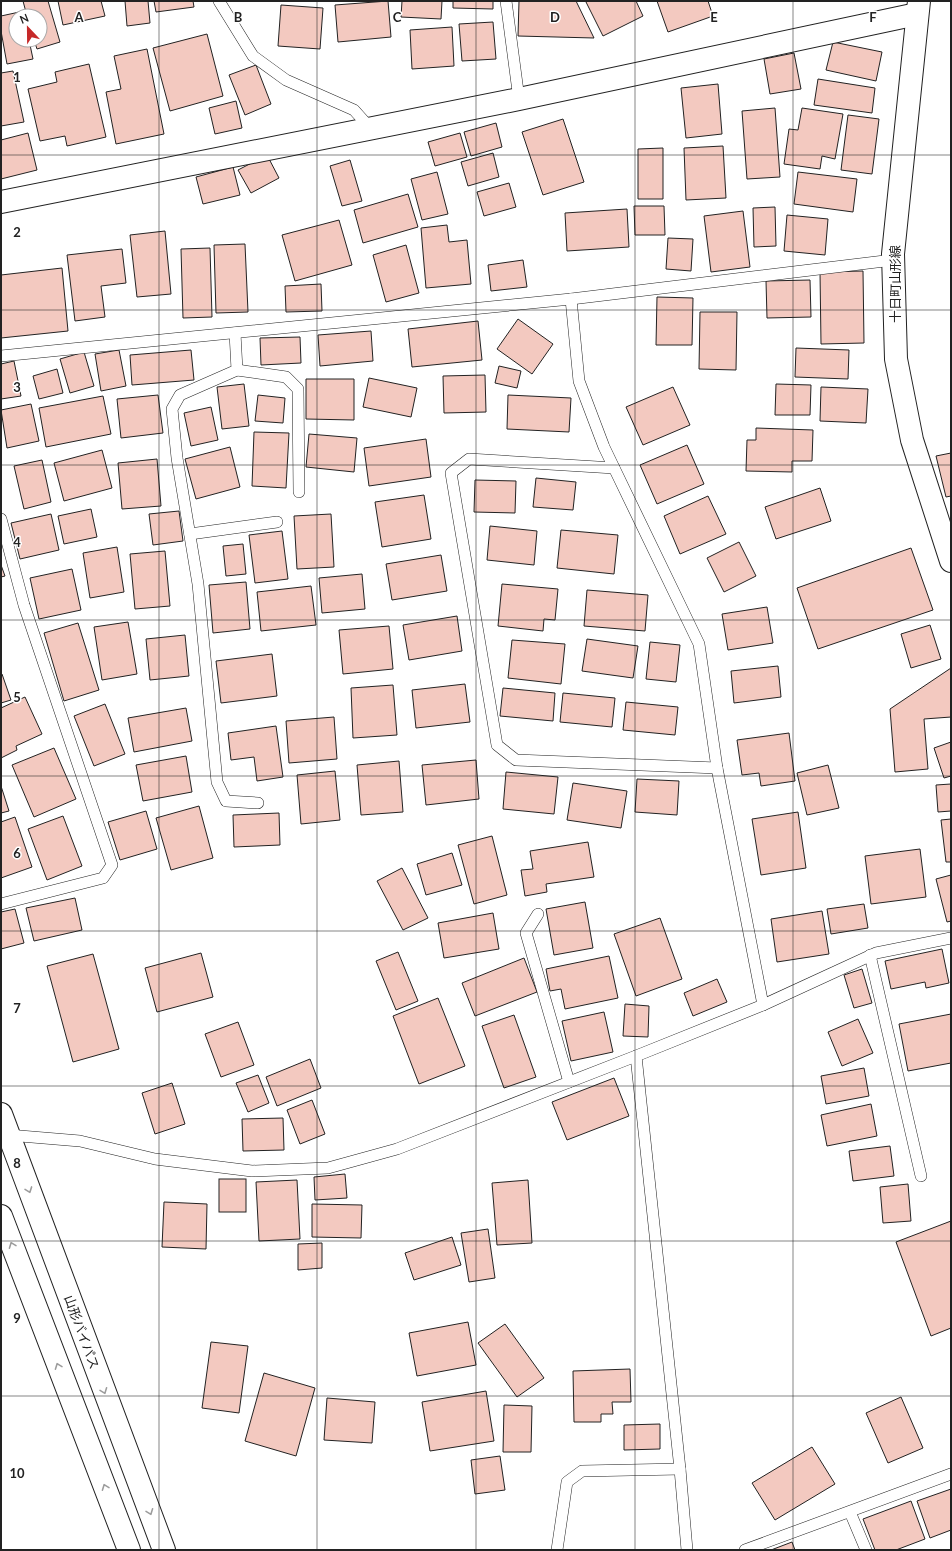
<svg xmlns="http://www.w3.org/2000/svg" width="952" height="1551" viewBox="0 0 952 1551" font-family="Lato,'Noto Sans JP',sans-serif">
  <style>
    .building { fill: #f3c9c0; stroke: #222 }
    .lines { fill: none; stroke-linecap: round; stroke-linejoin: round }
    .lane-casing { stroke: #222; stroke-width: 12 }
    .street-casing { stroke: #222; stroke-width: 24 }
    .secondary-casing { stroke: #222; stroke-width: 24 }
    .highway-casing { stroke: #222; stroke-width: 24 }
    .lane { stroke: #fff; stroke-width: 11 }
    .street { stroke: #fff; stroke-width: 22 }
    .secondary { stroke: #fff; stroke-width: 22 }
    .highway { stroke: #fff; stroke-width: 22 }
    .oneway { stroke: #9c9c9c }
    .grid { fill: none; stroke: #222; stroke-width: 1; stroke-opacity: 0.55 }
    .labels { text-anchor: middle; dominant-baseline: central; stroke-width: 3; stroke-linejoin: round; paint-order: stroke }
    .street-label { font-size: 13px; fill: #222; stroke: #fff }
    .grid-label { font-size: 13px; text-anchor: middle; font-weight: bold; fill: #222; stroke: #fff; stroke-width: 3; stroke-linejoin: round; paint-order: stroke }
  </style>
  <rect width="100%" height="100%" fill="#fff"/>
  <g class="building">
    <polygon points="23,1 48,1 60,42 37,49 34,40 40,40 40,16 27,16"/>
    <polygon points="58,1 101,1 105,16 63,25"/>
    <polygon points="125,1 148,1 150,23 127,26"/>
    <polygon points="154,1 193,1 194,7 156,12"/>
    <polygon points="388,1 391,37 338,42 335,5"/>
    <polygon points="402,1 442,1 441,19 401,17"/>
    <polygon points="453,1 493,1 493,9 453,8"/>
    <polygon points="519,1 576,1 594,38 518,36"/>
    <polygon points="588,1 636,1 643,16 603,36 586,2"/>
    <polygon points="657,1 708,1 713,16 668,32"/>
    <polygon points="281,5 323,8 320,49 278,46"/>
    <polygon points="24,11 25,16 16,16 16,40 29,40 33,59 7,64 1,31 1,16"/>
    <polygon points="493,22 496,59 462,61 459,24"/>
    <polygon points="452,27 454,66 412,69 410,30"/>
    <polygon points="207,34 223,96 170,111 153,48"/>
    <polygon points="833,42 882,52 876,81 826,70"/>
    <polygon points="147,49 164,134 116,144 106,92 121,89 114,56"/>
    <polygon points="794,53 801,89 770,94 764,59"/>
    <polygon points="89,64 106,137 67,146 65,136 40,141 28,89 57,82 55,72"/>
    <polygon points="256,65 271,104 245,115 229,75"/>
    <polygon points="13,71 24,122 1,126 1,73"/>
    <polygon points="818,79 875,88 872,113 814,105"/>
    <polygon points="718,84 722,134 686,138 681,88"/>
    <polygon points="236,101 242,128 215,134 209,108"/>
    <polygon points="775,108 780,177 747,179 742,111"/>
    <polygon points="802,108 843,114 835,159 822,156 820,169 784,164 789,129 798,130"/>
    <polygon points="848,115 879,119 872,174 841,170"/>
    <polygon points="563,119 584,182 543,195 522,132"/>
    <polygon points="496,123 502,147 471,156 464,132"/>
    <polygon points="28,133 37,170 1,179 1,140"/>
    <polygon points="460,133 467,157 435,166 428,142"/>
    <polygon points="723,146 726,198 686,200 684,148"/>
    <polygon points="663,148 663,199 638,199 638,149"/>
    <polygon points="493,153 499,177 468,186 461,162"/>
    <polygon points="267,155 279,178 251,193 238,170"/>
    <polygon points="350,160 362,201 342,206 330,166"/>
    <polygon points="233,167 240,195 203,204 196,177"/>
    <polygon points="437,172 448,214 422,220 411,179"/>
    <polygon points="798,172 857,179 853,212 794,204"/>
    <polygon points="509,183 516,207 484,216 477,192"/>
    <polygon points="408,194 418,227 363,243 354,210"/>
    <polygon points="634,206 664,206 665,235 635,235"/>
    <polygon points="775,207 776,246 754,247 753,208"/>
    <polygon points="627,209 629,247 567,251 565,213"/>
    <polygon points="743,211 750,267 711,272 704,216"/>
    <polygon points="787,215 828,219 825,255 784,251"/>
    <polygon points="339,220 352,265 295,281 282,235"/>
    <polygon points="447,225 449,242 467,240 471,284 426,288 421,228"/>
    <polygon points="165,231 171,294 137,297 130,235"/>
    <polygon points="668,238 693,239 691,271 666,269"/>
    <polygon points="245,244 248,312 216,313 214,245"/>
    <polygon points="406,245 419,293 386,302 373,255"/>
    <polygon points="210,248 212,317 183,318 181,249"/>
    <polygon points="122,249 126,283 101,286 105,317 75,321 67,255"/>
    <polygon points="523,260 527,287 491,291 488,265"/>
    <polygon points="62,268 68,331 1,338 1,275"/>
    <polygon points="863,271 864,343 821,344 820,272"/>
    <polygon points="810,280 811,317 767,318 766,281"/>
    <polygon points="321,284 322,311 286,312 285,286"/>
    <polygon points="657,297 693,298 692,345 656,345"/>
    <polygon points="700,312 737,312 736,370 699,369"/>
    <polygon points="518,319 553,344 532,374 497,349"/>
    <polygon points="478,321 482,360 412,367 408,329"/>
    <polygon points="371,331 373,361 320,366 318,335"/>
    <polygon points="300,337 301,363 261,365 260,338"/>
    <polygon points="796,348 849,350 848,379 795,377"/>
    <polygon points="119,350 126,386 101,391 95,354"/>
    <polygon points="191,350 194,380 132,385 130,355"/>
    <polygon points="84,352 94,386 70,393 60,359"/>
    <polygon points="14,361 21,396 1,399 1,364"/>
    <polygon points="499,366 521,371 517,388 495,383"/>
    <polygon points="57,369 63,393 39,399 33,376"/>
    <polygon points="485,375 486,412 444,413 443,376"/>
    <polygon points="369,378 417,388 411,417 363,407"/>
    <polygon points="306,379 354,379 354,420 306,419"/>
    <polygon points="244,384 249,426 222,429 217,387"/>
    <polygon points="776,384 811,385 810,415 775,415"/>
    <polygon points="673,387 690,425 643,445 626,407"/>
    <polygon points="821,387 868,389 866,423 820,421"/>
    <polygon points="158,395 163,433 121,438 117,399"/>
    <polygon points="258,395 285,398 283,423 255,421"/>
    <polygon points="508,395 571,398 569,432 507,429"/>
    <polygon points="103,396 111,434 46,447 39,408"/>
    <polygon points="31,404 39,441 7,448 1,410"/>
    <polygon points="211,407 218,440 191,446 184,413"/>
    <polygon points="756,428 813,430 812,461 792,461 792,472 746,471 747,440 756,440"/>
    <polygon points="254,432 289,433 286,488 252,486"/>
    <polygon points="309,434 357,438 354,472 306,467"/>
    <polygon points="426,439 431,477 369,486 364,448"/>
    <polygon points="687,445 704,484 657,504 640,465"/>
    <polygon points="230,447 240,487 196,499 185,459"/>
    <polygon points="102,450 112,488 64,501 54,463"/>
    <polygon points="951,453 951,496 946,497 936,456"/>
    <polygon points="157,459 161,506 122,509 118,463"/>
    <polygon points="42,460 51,502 24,509 14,466"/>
    <polygon points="536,478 576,482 573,510 533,507"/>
    <polygon points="475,480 516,481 515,513 474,512"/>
    <polygon points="820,488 831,521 776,539 765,507"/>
    <polygon points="424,495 431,539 382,547 375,502"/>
    <polygon points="708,496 726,534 680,554 664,516"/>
    <polygon points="91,509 97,537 64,544 58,516"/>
    <polygon points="179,511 183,541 153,545 149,514"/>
    <polygon points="51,514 59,550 20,559 11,523"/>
    <polygon points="331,514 334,567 297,569 294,516"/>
    <polygon points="490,526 537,531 534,565 487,560"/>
    <polygon points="561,530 618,535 614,574 557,568"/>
    <polygon points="282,531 288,579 255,583 249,535"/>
    <polygon points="739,542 756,576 724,592 707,558"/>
    <polygon points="243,544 246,574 226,576 223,546"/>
    <polygon points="117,547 124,592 90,598 83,553"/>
    <polygon points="911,548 933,610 818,649 797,588"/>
    <polygon points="165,551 170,606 135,609 130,554"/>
    <polygon points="441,555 447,591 392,600 386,564"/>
    <polygon points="1,565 5,576 1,577"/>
    <polygon points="72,569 81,610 39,619 30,578"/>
    <polygon points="362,574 365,609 322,613 319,578"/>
    <polygon points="246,582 250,629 213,633 209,585"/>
    <polygon points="502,584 558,589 555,620 544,619 543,631 498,626"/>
    <polygon points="311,586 316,625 261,631 257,592"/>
    <polygon points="587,590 648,595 645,631 584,626"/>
    <polygon points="767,607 773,643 728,650 722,614"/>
    <polygon points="457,616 462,651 409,660 403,625"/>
    <polygon points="128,622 137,674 102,680 94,627"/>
    <polygon points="78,623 99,690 64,701 44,633"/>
    <polygon points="930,625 941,659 911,668 901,634"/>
    <polygon points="389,626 393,669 343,674 339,630"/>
    <polygon points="185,635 189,676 150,680 146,639"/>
    <polygon points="587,639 638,646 633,678 582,671"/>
    <polygon points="512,640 565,644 561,684 508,678"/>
    <polygon points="650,642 680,645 676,682 646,679"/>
    <polygon points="272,654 277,696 221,703 216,661"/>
    <polygon points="778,666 781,697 734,703 731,671"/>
    <polygon points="951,668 951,717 924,719 928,769 895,772 890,709"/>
    <polygon points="2,674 11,700 1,703 1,675"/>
    <polygon points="465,684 470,722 416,728 412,690"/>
    <polygon points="393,685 397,735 353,738 351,688"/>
    <polygon points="503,688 555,693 553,721 500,716"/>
    <polygon points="563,693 615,698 612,727 560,722"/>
    <polygon points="25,697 42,734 16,746 17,750 1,758 1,708"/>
    <polygon points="626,702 678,707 675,735 623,730"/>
    <polygon points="105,704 125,754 94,766 74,716"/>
    <polygon points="186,708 192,741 134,752 128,718"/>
    <polygon points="334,717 337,759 289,763 286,721"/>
    <polygon points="276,726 283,777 257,781 254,757 231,760 228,733"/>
    <polygon points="789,733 795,781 761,786 759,773 742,775 737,740"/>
    <polygon points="951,742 951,776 944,778 934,748"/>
    <polygon points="54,748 76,799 34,817 12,765"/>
    <polygon points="186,756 192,792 143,801 136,765"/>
    <polygon points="476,760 479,799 426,805 422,765"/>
    <polygon points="399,761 403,812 361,815 357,765"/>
    <polygon points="828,765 839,808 807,815 797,773"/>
    <polygon points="335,771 340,820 301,824 297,775"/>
    <polygon points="506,772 558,777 554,814 503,809"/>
    <polygon points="637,779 679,781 677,815 635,812"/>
    <polygon points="573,783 627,791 621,828 567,820"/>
    <polygon points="951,784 951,811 938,812 936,785"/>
    <polygon points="1,786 9,811 1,813"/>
    <polygon points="199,806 213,858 171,870 156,818"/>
    <polygon points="146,811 157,849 120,860 108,822"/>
    <polygon points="798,812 806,868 761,875 752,819"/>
    <polygon points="279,813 280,845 234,847 233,815"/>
    <polygon points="63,816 82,866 47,880 28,829"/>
    <polygon points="15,817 32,867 1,878 1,822"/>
    <polygon points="951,819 951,862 946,862 941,820"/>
    <polygon points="492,836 507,895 474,904 458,845"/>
    <polygon points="588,842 594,877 546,884 547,892 525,896 521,870 533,869 530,851"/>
    <polygon points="920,849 926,897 871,904 865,856"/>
    <polygon points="452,853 462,885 426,895 417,864"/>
    <polygon points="402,868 428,918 403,930 377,881"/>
    <polygon points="951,875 951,921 947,922 936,879"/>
    <polygon points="75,898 82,930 34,941 26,908"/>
    <polygon points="585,902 593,948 554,955 546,909"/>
    <polygon points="864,904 868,928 831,934 827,909"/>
    <polygon points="15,909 24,943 1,949 1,912"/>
    <polygon points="822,911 829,954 777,962 771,919"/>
    <polygon points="493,913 499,949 444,958 438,923"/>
    <polygon points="660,918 682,979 636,996 614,934"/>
    <polygon points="942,949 949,983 926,988 925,982 891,989 885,961"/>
    <polygon points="398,952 418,1001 396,1010 376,961"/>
    <polygon points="201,953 213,997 157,1012 145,968"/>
    <polygon points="93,954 119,1049 73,1062 47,966"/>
    <polygon points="609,956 618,998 565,1009 561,989 550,991 546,969"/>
    <polygon points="524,958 537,992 475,1016 462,983"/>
    <polygon points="862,969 872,1003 854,1008 844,975"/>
    <polygon points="717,979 727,1002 693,1016 684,993"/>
    <polygon points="438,998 465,1066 419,1084 393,1016"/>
    <polygon points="625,1004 649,1006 648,1037 623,1036"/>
    <polygon points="604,1012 613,1052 571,1061 562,1021"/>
    <polygon points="951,1014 951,1063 908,1071 899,1024"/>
    <polygon points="514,1015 536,1077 504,1088 482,1026"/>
    <polygon points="858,1019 873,1053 842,1066 828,1032"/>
    <polygon points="238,1022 254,1065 221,1077 205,1034"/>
    <polygon points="310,1059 321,1088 277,1106 266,1077"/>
    <polygon points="864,1068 869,1096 826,1104 821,1076"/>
    <polygon points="258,1075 269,1103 248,1112 236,1083"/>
    <polygon points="614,1078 629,1116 567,1140 552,1102"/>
    <polygon points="172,1083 185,1124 155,1134 142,1093"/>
    <polygon points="312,1100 325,1134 300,1144 287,1110"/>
    <polygon points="871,1104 877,1136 827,1146 821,1115"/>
    <polygon points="283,1118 284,1150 243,1151 242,1119"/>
    <polygon points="890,1146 894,1176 853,1181 849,1151"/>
    <polygon points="345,1174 347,1198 315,1200 314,1177"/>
    <rect x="219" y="1179" width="27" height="33"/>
    <polygon points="297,1180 300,1239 259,1241 256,1182"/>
    <polygon points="528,1180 532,1243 497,1245 492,1183"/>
    <polygon points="908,1184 911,1221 883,1223 880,1187"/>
    <polygon points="164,1202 207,1204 206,1249 162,1247"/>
    <polygon points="312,1204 362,1205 361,1238 312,1237"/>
    <polygon points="951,1221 951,1328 931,1336 896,1242"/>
    <polygon points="488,1229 495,1278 469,1282 461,1233"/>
    <polygon points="452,1237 461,1265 414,1280 405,1253"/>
    <polygon points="322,1243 322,1268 298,1270 298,1244"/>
    <polygon points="468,1322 476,1365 417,1376 409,1333"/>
    <polygon points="505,1324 544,1378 517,1397 478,1343"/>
    <polygon points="211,1342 248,1346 239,1413 202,1408"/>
    <polygon points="630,1369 631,1402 612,1402 613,1414 601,1414 601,1422 574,1422 573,1371"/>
    <polygon points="264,1373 315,1388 296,1456 245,1441"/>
    <polygon points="486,1391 494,1441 430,1451 422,1402"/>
    <polygon points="901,1397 923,1448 888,1463 866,1413"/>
    <polygon points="327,1398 375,1402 372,1443 324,1440"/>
    <polygon points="504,1405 532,1406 531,1452 503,1452"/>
    <polygon points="660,1424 660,1449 624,1450 624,1425"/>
    <polygon points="812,1447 835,1484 775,1520 752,1483"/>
    <polygon points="500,1456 505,1490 475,1494 471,1460"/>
    <polygon points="951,1489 951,1530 930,1538 917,1501"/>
    <polygon points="911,1501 925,1539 896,1550 875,1550 863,1519"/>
    <polygon points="792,1542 795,1550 771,1550"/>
  </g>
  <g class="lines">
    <defs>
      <g id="lane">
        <polyline points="219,1 253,56 286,80 354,110 371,129"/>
        <polyline points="506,1 519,99"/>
        <polyline points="571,299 579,381 604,447 699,644 717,768 763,1005"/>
        <polyline points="235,333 237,370 180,395 172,409 177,458 198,584 217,782 226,801 258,803"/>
        <polyline points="1,356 571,299 893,260"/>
        <polyline points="237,370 286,377 298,389 299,492"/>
        <polyline points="614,468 469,459 451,473 497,745 516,760 717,768"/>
        <polyline points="1,519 24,605 112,865 103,878 1,904"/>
        <polyline points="190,534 277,522"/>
        <polyline points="538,914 526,933 569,1082"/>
        <polyline points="870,955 921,1176"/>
        <polyline points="636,1056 680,1469 687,1550"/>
        <polyline points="8,1135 80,1141 155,1159 252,1171 328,1168 397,1149 636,1056 763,1005 876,953 951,938"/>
        <polyline points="850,1512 866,1550"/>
        <polyline points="557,1550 567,1482 582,1471 680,1469"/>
        <polyline points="745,1550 951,1474"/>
      </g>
      <polyline id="street" points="1,202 519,99 917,14"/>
      <polyline id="secondary" points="919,1 893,254 896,359 912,440 951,561"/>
      <g id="highway">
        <polyline points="1,1114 164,1550"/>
        <polyline points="1,1216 129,1550"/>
      </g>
    </defs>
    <use href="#lane" class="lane-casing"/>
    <use href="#street" class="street-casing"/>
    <use href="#secondary" class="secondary-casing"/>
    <use href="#highway" class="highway-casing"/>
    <use href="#lane" class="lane"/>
    <use href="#street" class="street"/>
    <use href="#secondary" class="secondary"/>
    <use href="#highway" class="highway"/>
  </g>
  <defs><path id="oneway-chevron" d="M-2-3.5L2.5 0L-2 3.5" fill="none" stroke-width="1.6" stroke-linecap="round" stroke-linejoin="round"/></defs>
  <g class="oneway">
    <use href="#oneway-chevron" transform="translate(29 1190) rotate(70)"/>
    <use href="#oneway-chevron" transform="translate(12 1245) rotate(-111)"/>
    <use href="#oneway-chevron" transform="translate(58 1366) rotate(-111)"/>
    <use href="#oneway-chevron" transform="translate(104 1391) rotate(69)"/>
    <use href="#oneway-chevron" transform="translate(105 1487) rotate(-111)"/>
    <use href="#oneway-chevron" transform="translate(150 1512) rotate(69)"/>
  </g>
  <path class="grid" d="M159,1V1550M317,1V1550M476,1V1550M635,1V1550M793,1V1550M1,155H951M1,310H951M1,465H951M1,620H951M1,776H951M1,931H951M1,1086H951M1,1241H951M1,1396H951"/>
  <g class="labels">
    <g class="street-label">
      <text transform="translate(895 284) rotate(-90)">十日町山形線</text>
      <text transform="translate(82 1332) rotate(70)">山形バイパス</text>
    </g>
  </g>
  <g class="grid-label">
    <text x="79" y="22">A</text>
    <text x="238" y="22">B</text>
    <text x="397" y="22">C</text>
    <text x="555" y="22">D</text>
    <text x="714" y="22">E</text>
    <text x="873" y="22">F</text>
    <text x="17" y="82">1</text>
    <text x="17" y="237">2</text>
    <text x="17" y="392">3</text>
    <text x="17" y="547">4</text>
    <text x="17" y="702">5</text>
    <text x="17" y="858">6</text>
    <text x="17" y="1013">7</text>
    <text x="17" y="1168">8</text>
    <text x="17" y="1323">9</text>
    <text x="17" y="1478">10</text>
  </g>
  <rect width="952" height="1551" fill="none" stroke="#222222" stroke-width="4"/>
  <g transform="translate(28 28) rotate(338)"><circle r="19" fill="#ffffff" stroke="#a7a7a7"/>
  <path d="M0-3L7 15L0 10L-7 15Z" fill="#c62828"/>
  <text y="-6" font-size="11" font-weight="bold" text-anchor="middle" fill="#222222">N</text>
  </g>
</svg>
